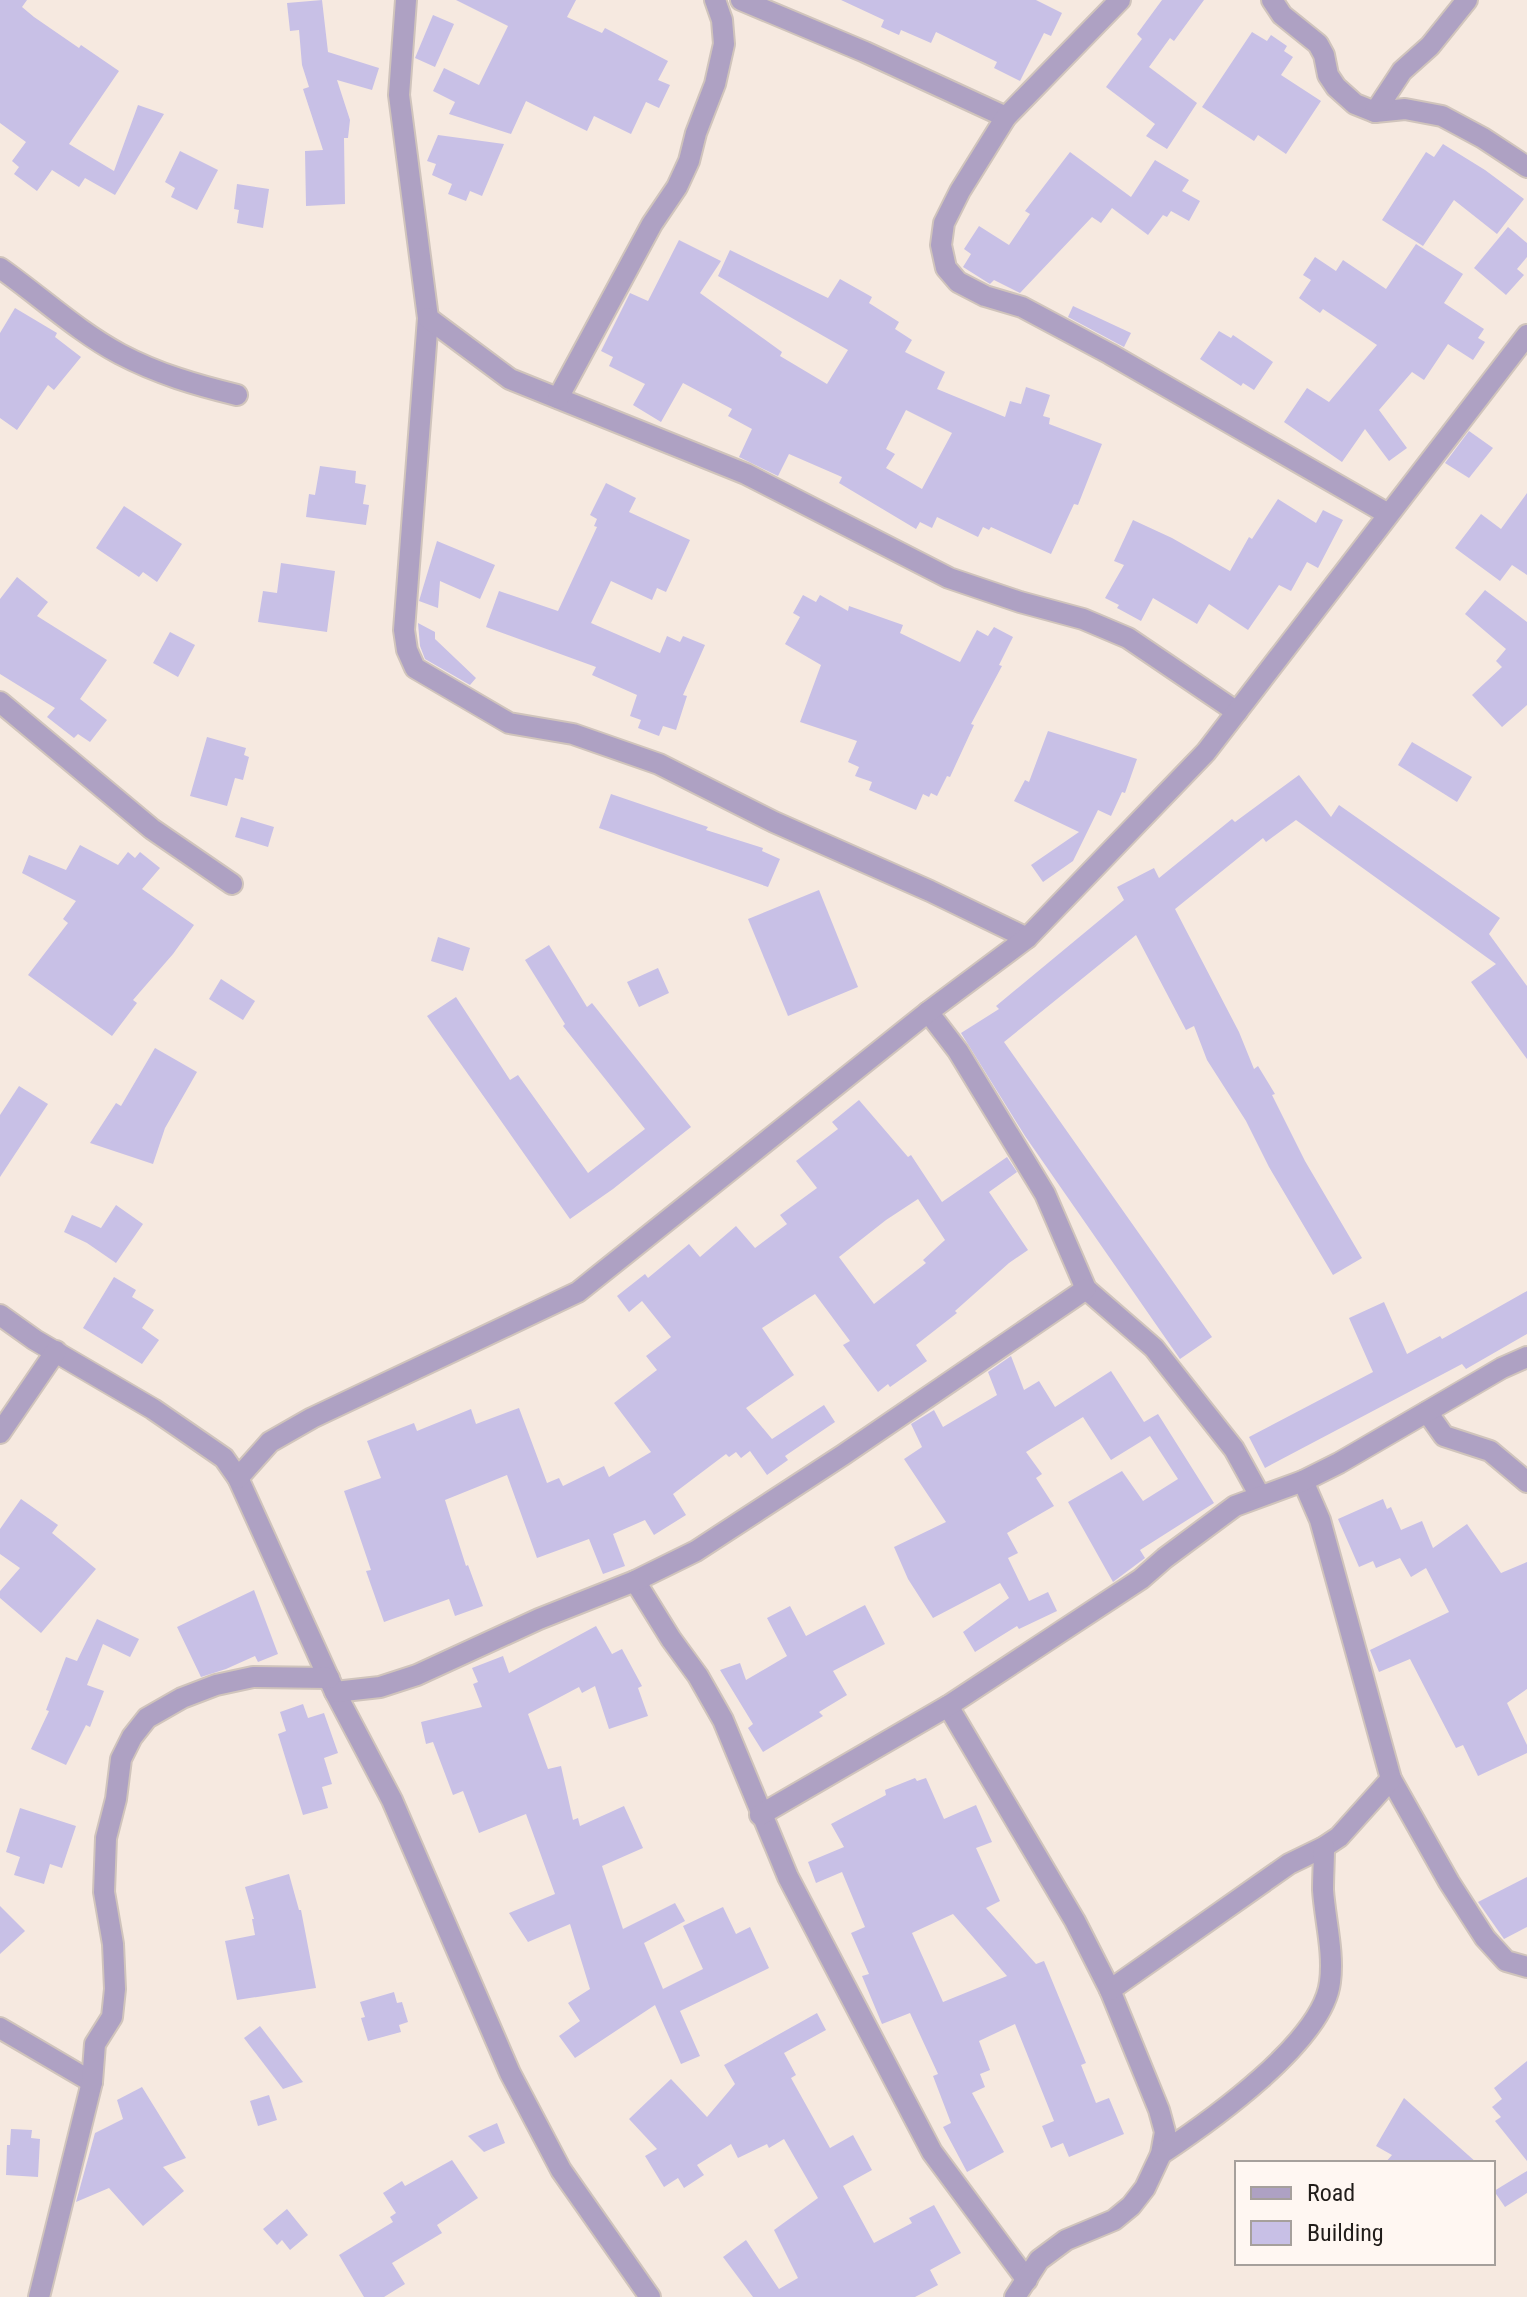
<svg xmlns="http://www.w3.org/2000/svg" width="1527" height="2297" viewBox="0 0 1527 2297" font-family="'Roboto Condensed',sans-serif">
  <style>
    .building { fill: #c8c0e6; fill-rule: evenodd }
    .lines { fill: none; stroke-linecap: round; stroke-linejoin: round }
    .minor-casing { stroke: #d0c4bc; stroke-width: 24 }
    .minor { stroke: #aea1c3; stroke-width: 20 }
  </style>
  <rect width="100%" height="100%" fill="#f6e9e0"/>
  <g class="building">
    <polygon points="0,0 27,0 22,7 34,17 79,48 81,45 119,71 69,144 114,171 138,105 164,114 115,195 85,178 79,187 52,170 37,191 14,174 19,167 12,161 26,142 0,123"/>
    <polygon points="322,0 328,52 379,68 372,90 337,80 350,120 348,138 344,138 345,204 306,206 305,151 323,150 303,89 309,87 302,65 299,30 290,31 287,3"/>
    <polygon points="456,0 576,0 567,17 602,33 605,28 668,61 658,80 670,85 659,108 646,102 631,134 594,116 587,131 526,101 511,134 449,114 455,102 433,91 444,68 479,85 508,26"/>
    <polygon points="841,0 1036,0 1062,13 1051,36 1044,33 1020,81 994,68 997,62 936,32 931,43 901,30 899,35 881,27 884,20"/>
    <polygon points="1162,0 1204,0 1174,41 1170,38 1149,67 1197,103 1167,149 1146,136 1155,124 1106,87 1142,39 1137,34"/>
    <polygon points="433,15 454,24 435,67 415,58"/>
    <polygon points="1252,32 1267,41 1271,35 1287,46 1284,51 1293,57 1281,75 1321,101 1286,154 1258,135 1254,141 1202,107"/>
    <polygon points="438,135 504,144 482,196 470,191 466,201 448,194 452,184 432,175 436,164 427,161"/>
    <polygon points="1443,144 1485,170 1524,199 1497,234 1454,200 1423,246 1382,220 1426,152 1434,157"/>
    <polygon points="180,151 218,170 197,210 171,197 175,188 165,182"/>
    <polygon points="1070,152 1131,197 1155,160 1189,180 1182,191 1200,201 1189,221 1171,211 1167,217 1163,215 1148,235 1112,208 1101,223 1092,217 1020,293 994,280 990,284 963,267 971,254 964,249 979,226 1009,245 1030,214 1025,211"/>
    <polygon points="237,184 269,189 263,228 237,223 239,210 234,209"/>
    <polygon points="1508,227 1527,243 1527,257 1517,269 1524,275 1506,295 1474,268"/>
    <path d="M679,240L721,261L700,293L782,352L780,356L827,384L848,350L718,276L730,250L828,298L840,279L872,297L869,303L899,322L895,329L912,340L905,352L945,372L937,389L1005,417L1010,401L1021,404L1026,387L1050,395L1043,416L1050,418L1049,424L1102,444L1078,505L1074,504L1051,554L991,527L989,530L983,527L978,537L937,517L932,528L920,522L916,529L839,483L842,477L789,454L778,476L739,457L752,429L728,416L732,409L683,383L661,422L633,405L645,384L609,366L613,357L601,351L630,293L648,301ZM906,410L952,433L922,489L886,468L895,454L886,449Z"/>
    <polygon points="1416,244 1463,274 1444,303 1484,329 1478,338 1485,342 1473,360 1448,344 1424,380 1412,372 1379,410 1407,448 1389,461 1365,429 1342,462 1284,422 1307,388 1329,402 1377,345 1323,309 1320,313 1299,298 1311,280 1303,275 1315,257 1336,271 1343,260 1386,289"/>
    <polygon points="1073,306 1131,333 1124,347 1068,317"/>
    <polygon points="15,308 57,333 55,337 81,357 54,390 48,385 17,430 0,418 0,333"/>
    <polygon points="1219,331 1231,338 1233,335 1273,362 1254,390 1243,383 1241,386 1200,359"/>
    <polygon points="1469,431 1493,448 1469,478 1445,463"/>
    <polygon points="320,466 356,471 355,483 366,485 363,504 369,505 366,525 306,517 309,494 315,495"/>
    <polygon points="606,483 636,498 629,512 690,540 666,592 657,588 652,600 611,581 591,623 660,653 667,636 680,642 683,636 705,645 683,695 687,696 676,730 663,726 659,736 638,728 641,720 630,716 637,695 592,675 596,667 486,627 499,591 558,611 597,527 594,526 597,519 590,515"/>
    <polygon points="1527,493 1527,575 1512,565 1500,581 1455,548 1481,514 1501,529"/>
    <polygon points="1278,499 1316,523 1323,510 1343,520 1318,568 1307,562 1291,591 1279,585 1248,630 1209,604 1197,624 1153,598 1141,621 1117,608 1119,605 1105,598 1124,565 1114,561 1133,520 1172,538 1230,571 1249,537 1252,539"/>
    <polygon points="124,506 182,544 157,582 143,572 139,577 96,548"/>
    <polygon points="437,541 495,565 480,599 440,581 438,608 419,601"/>
    <polygon points="281,563 335,571 327,632 258,622 263,591 277,593"/>
    <polygon points="17,577 48,602 37,616 107,660 80,699 107,720 90,742 78,734 74,738 47,717 55,708 0,674 0,599"/>
    <polygon points="1485,590 1527,622 1527,705 1502,727 1472,695 1502,667 1496,661 1506,649 1465,614"/>
    <polygon points="803,595 816,602 820,595 848,611 849,606 903,625 900,633 960,662 977,630 988,636 994,627 1013,637 999,665 1002,666 971,724 974,725 950,777 947,776 937,796 931,793 929,797 923,794 916,810 869,790 872,782 855,776 859,767 848,762 857,741 800,722 821,665 785,644 800,617 793,613"/>
    <polygon points="418,623 435,632 435,639 476,678 470,685 425,659 420,646"/>
    <polygon points="170,632 195,645 178,677 153,663"/>
    <polygon points="1048,731 1137,759 1125,793 1122,792 1111,816 1098,810 1073,861 1043,882 1031,865 1079,832 1014,801 1025,780 1029,782"/>
    <polygon points="207,737 246,748 244,755 249,757 243,780 235,778 227,806 190,796"/>
    <polygon points="1412,742 1472,777 1457,802 1398,765"/>
    <polygon points="1299,775 1331,817 1339,805 1500,918 1489,934 1527,986 1527,1059 1471,982 1496,964 1296,820 1266,842 1263,838 1175,909 1239,1032 1254,1069 1258,1066 1275,1094 1272,1095 1305,1161 1362,1258 1333,1275 1269,1167 1246,1121 1207,1060 1194,1026 1186,1030 1136,935 1004,1042 1212,1337 1180,1359 1025,1136 961,1033 999,1009 996,1006 1124,900 1117,887 1154,868 1159,878 1232,819 1235,822"/>
    <polygon points="611,794 708,827 706,830 763,848 762,851 780,859 768,887 599,828"/>
    <polygon points="241,817 274,827 268,847 235,837"/>
    <polygon points="80,845 118,865 128,852 135,858 140,852 160,868 142,889 194,925 173,954 133,1000 137,1003 112,1036 28,975 68,923 63,919 76,901 22,873 29,855 66,870"/>
    <polygon points="819,890 858,987 788,1016 748,919"/>
    <polygon points="438,937 470,948 463,971 431,961"/>
    <polygon points="549,945 587,1007 592,1003 691,1127 613,1189 570,1219 427,1016 456,997 510,1080 518,1075 588,1173 645,1129 563,1026 565,1024 525,960"/>
    <polygon points="658,968 669,993 639,1007 627,982"/>
    <polygon points="221,979 255,1001 243,1020 209,999"/>
    <polygon points="155,1048 197,1072 165,1128 153,1164 90,1143 116,1103 121,1106"/>
    <polygon points="19,1086 48,1104 0,1177 0,1115"/>
    <path d="M859,1100L908,1157L911,1155L942,1202L1007,1157L1017,1172L989,1192L1028,1250L1009,1263L955,1311L957,1313L916,1345L927,1361L890,1387L888,1384L878,1392L843,1345L850,1341L815,1294L762,1328L794,1375L746,1408L772,1439L824,1405L835,1422L785,1456L788,1460L767,1475L750,1451L741,1458L736,1452L729,1457L726,1454L673,1494L686,1515L654,1535L645,1520L613,1534L625,1566L603,1574L589,1539L537,1558L507,1475L445,1500L466,1566L468,1565L483,1606L455,1616L449,1599L384,1622L366,1571L371,1570L344,1491L381,1478L367,1441L414,1423L417,1431L471,1409L476,1424L519,1408L547,1483L559,1478L563,1486L604,1466L609,1477L651,1452L614,1403L657,1370L646,1356L671,1337L642,1301L629,1312L617,1296L645,1274L648,1278L689,1244L700,1257L736,1226L755,1248L787,1224L780,1215L817,1188L796,1161L838,1129L832,1122ZM918,1199L945,1240L923,1260L926,1263L874,1304L839,1257L886,1220Z"/>
    <polygon points="116,1205 143,1224 116,1263 87,1243 64,1232 72,1215 101,1228"/>
    <polygon points="114,1277 136,1290 132,1297 154,1310 142,1328 159,1340 142,1364 83,1328"/>
    <polygon points="1527,1291 1527,1334 1466,1369 1462,1364 1265,1468 1249,1437 1373,1372 1349,1318 1384,1302 1407,1354 1440,1336 1442,1339"/>
    <polygon points="1011,1356 1024,1390 1039,1381 1055,1407 1111,1371 1144,1422 1158,1414 1214,1503 1140,1550 1145,1558 1113,1582 1068,1502 1122,1471 1143,1501 1178,1479 1150,1436 1111,1460 1083,1417 1026,1452 1042,1474 1036,1478 1054,1506 1007,1533 1018,1553 1008,1558 1029,1601 1048,1592 1057,1611 1019,1629 1017,1626 975,1652 963,1632 1009,1598 1000,1583 933,1618 908,1579 894,1547 946,1522 904,1459 922,1447 911,1424 934,1410 943,1427 997,1395 988,1372"/>
    <polygon points="21,1499 58,1525 52,1533 96,1569 41,1633 0,1598 0,1591 20,1568 0,1554 0,1529"/>
    <polygon points="1383,1499 1387,1509 1391,1507 1401,1530 1422,1521 1433,1548 1467,1524 1501,1573 1527,1562 1527,1689 1507,1703 1527,1745 1527,1753 1478,1776 1463,1745 1456,1748 1410,1659 1379,1672 1370,1650 1449,1612 1426,1568 1411,1577 1400,1558 1376,1568 1373,1561 1359,1567 1338,1519"/>
    <polygon points="254,1590 278,1654 258,1662 255,1656 226,1669 201,1677 177,1627"/>
    <polygon points="865,1605 885,1644 833,1671 847,1695 819,1712 823,1716 763,1752 748,1728 753,1724 720,1670 740,1663 746,1680 787,1656 767,1618 790,1606 806,1636"/>
    <polygon points="97,1619 139,1639 130,1657 103,1644 87,1685 104,1691 90,1727 86,1725 66,1765 31,1749 49,1711 46,1710 66,1657 77,1661"/>
    <polygon points="596,1626 612,1654 622,1649 642,1686 638,1688 648,1716 609,1729 595,1686 582,1693 579,1687 528,1714 548,1769 561,1766 573,1820 578,1818 580,1826 624,1806 643,1848 602,1866 623,1929 675,1903 685,1921 644,1943 663,1989 703,1969 683,1926 723,1907 736,1934 750,1927 769,1968 680,2011 700,2056 681,2064 655,2005 575,2058 559,2036 580,2021 568,2003 590,1989 570,1924 528,1942 509,1913 555,1894 526,1814 479,1833 463,1791 453,1795 433,1742 426,1744 421,1722 482,1707 473,1684 478,1682 472,1668 503,1656 509,1673"/>
    <polygon points="303,1704 308,1718 324,1713 338,1753 324,1758 332,1784 322,1787 328,1808 303,1815 278,1734 286,1731 280,1712"/>
    <path d="M915,1778L917,1781L926,1778L944,1819L976,1805L992,1842L976,1848L1000,1901L986,1908L1036,1964L1044,1961L1086,2063L1081,2065L1096,2103L1109,2098L1124,2134L1069,2157L1063,2143L1051,2148L1042,2126L1054,2121L1015,2024L979,2041L990,2070L980,2074L985,2087L972,2093L1004,2152L967,2172L943,2127L951,2123L933,2076L938,2074L910,2013L882,2024L862,1976L869,1974L851,1933L865,1927L842,1872L816,1883L808,1862L844,1847L831,1824L886,1795L885,1790ZM953,1914L1007,1976L943,2002L912,1933Z"/>
    <polygon points="20,1808 76,1826 62,1868 50,1864 44,1884 14,1875 20,1857 6,1852"/>
    <polygon points="289,1874 299,1910 301,1910 316,1988 237,2000 225,1941 255,1935 252,1919 254,1919 245,1887"/>
    <polygon points="1527,1877 1527,1927 1504,1939 1478,1902"/>
    <polygon points="0,1906 25,1931 0,1954"/>
    <polygon points="394,1992 397,2003 402,2002 408,2022 399,2025 401,2032 368,2041 361,2018 365,2017 360,2002"/>
    <polygon points="817,2013 826,2030 784,2053 796,2075 791,2078 830,2148 853,2135 872,2170 843,2186 874,2243 912,2223 909,2218 934,2205 961,2253 930,2270 938,2285 915,2297 753,2297 723,2257 746,2240 779,2289 798,2278 774,2230 818,2198 784,2139 769,2148 767,2144 738,2158 731,2144 697,2165 704,2175 684,2188 678,2178 664,2187 645,2156 657,2149 629,2119 671,2079 707,2117 735,2084 724,2065"/>
    <polygon points="260,2026 303,2082 283,2089 244,2038"/>
    <polygon points="1527,2061 1527,2161 1495,2121 1501,2117 1492,2107 1502,2099 1494,2088"/>
    <polygon points="142,2087 186,2158 163,2167 184,2191 143,2226 109,2188 76,2202 95,2133 123,2119 117,2100"/>
    <polygon points="269,2095 277,2120 258,2126 250,2101"/>
    <polygon points="1404,2098 1477,2163 1385,2163 1392,2155 1376,2146"/>
    <polygon points="497,2123 505,2143 484,2152 468,2136"/>
    <polygon points="11,2129 32,2130 31,2138 40,2139 38,2177 6,2175 7,2145 10,2145"/>
    <polygon points="452,2160 478,2198 437,2225 442,2233 392,2263 405,2284 384,2297 364,2297 339,2255 393,2222 390,2217 396,2213 383,2193 402,2181 405,2186"/>
    <polygon points="1527,2171 1527,2193 1505,2207 1494,2191"/>
    <polygon points="287,2209 308,2235 290,2250 282,2240 277,2245 263,2229"/>
  </g>
  <g class="lines">
    <defs>
      <g id="minor">
        <polyline points="406,0 399,95 428,318 404,630 407,650 415,668 509,723 573,734 659,764 774,822 930,891 1027,938"/>
        <polyline points="741,0 865,52 1006,117"/>
        <polyline points="1120,0 1006,117 960,191 944,223 941,245 946,268 958,282 985,296 1022,307 1110,354 1388,514"/>
        <polyline points="1272,0 1282,15 1318,44 1324,55 1328,75 1336,87 1355,104 1375,112 1405,109 1442,116 1483,138 1527,167"/>
        <polyline points="1375,112 1402,71 1430,46 1467,0"/>
        <path d="M0,268C40,296 77,331 120,354C158,374 196,385 237,395"/>
        <polyline points="428,318 510,379 746,474 949,578 1020,602 1083,619 1128,638 1237,712"/>
        <polyline points="558,398 652,224 677,187 689,161 696,133 715,84 724,44 722,20 715,0"/>
        <polyline points="0,702 152,829 232,884"/>
        <polyline points="928,1012 958,1051 1045,1194 1086,1289 1154,1348 1234,1449 1260,1496"/>
        <polyline points="0,1315 35,1340 153,1409 224,1458 238,1478 335,1692 392,1800 510,2073 561,2170 650,2297"/>
        <polyline points="1427,1412 1444,1436 1490,1451 1527,1482"/>
        <polyline points="0,1433 56,1351"/>
        <polyline points="238,1478 270,1442 312,1418 578,1292 928,1012 1027,938 1206,752 1527,335"/>
        <polyline points="1303,1481 1320,1520 1391,1779 1449,1882 1485,1938 1506,1961 1527,1967"/>
        <polyline points="635,1581 671,1639 698,1676 723,1720 788,1877 932,2152 1027,2280"/>
        <polyline points="335,1692 380,1687 417,1675 539,1619 635,1581 696,1551 843,1455 1086,1289"/>
        <polyline points="948,1706 1075,1921 1110,1990 1159,2110 1165,2132 1161,2154 1145,2188 1131,2206 1114,2220 1066,2240 1039,2260 1015,2297"/>
        <polyline points="760,1815 948,1706 1141,1579 1165,1558 1235,1506 1303,1481 1339,1463 1502,1368 1527,1357"/>
        <polyline points="1110,1990 1289,1864 1324,1847 1339,1837 1391,1779"/>
        <polyline points="0,2028 92,2082"/>
        <path d="M1161,2154C1209,2122 1323,2042 1330,1982C1334,1952 1325,1920 1323,1890C1323,1876 1324,1862 1324,1847"/>
        <polyline points="39,2297 92,2082 95,2044 112,2017 115,1989 113,1944 104,1892 106,1838 116,1799 121,1759 132,1737 147,1718 182,1698 216,1685 253,1677 329,1678"/>
      </g>
    </defs>
    <use href="#minor" class="minor-casing"/>
    <use href="#minor" class="minor"/>
  </g>
  <rect x="1235" y="2161" width="260" height="104" fill="#fff7f2" stroke="#a6a09c" stroke-width="2"/>
  <rect x="1251" y="2187" width="40" height="12" fill="#aea1c3" stroke="#a6a09c" stroke-width="2"/>
  <text x="1307" y="2201" font-size="24" fill="#211d1a">Road</text>
  <rect x="1251" y="2221" width="40" height="24" fill="#c8c0e6" stroke="#a6a09c" stroke-width="2"/>
  <text x="1307" y="2241" font-size="24" fill="#211d1a">Building</text>
</svg>
